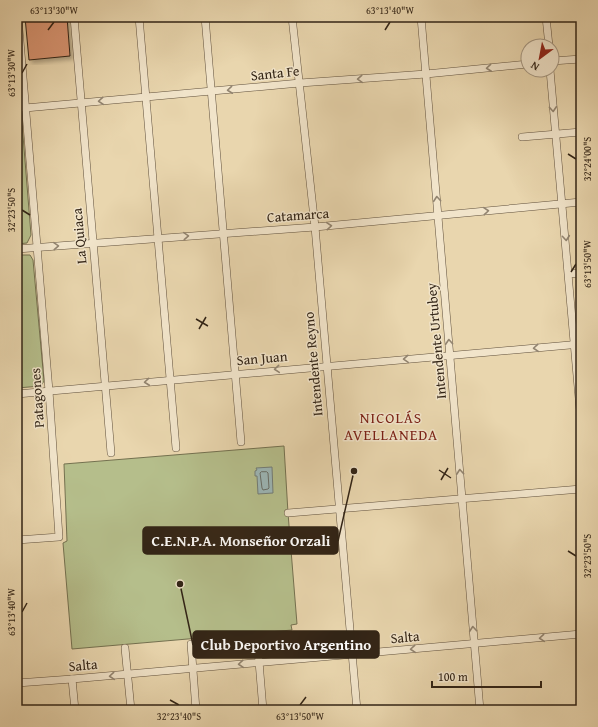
<svg xmlns="http://www.w3.org/2000/svg" width="598" height="727" viewBox="0 0 598 727" font-family="'Gentium Book Plus',serif">
  <style>
    .green { fill: #b5be8b; stroke: #747150 }
    .water { fill: #9cb6b6; stroke: #727c76 }
    .lines { fill: none; stroke-linecap: round; stroke-linejoin: round }
    .shore { stroke: #676d66; stroke-width: 1 }
    .building { fill: #d79370; stroke: #322416; filter: url(#shadow) }
    .street-casing { stroke: #60503c; stroke-width: 8 }
    .street { stroke: #f1e4ca; stroke-width: 7 }
    .oneway { stroke: #928470 }
    .ticks { fill: none; stroke: #322416; stroke-width: 1.5 }
    .labels { text-anchor: middle; dominant-baseline: central; stroke-width: 3; stroke-linejoin: round; paint-order: stroke }
    .street-label { font-size: 14px; fill: #322416; stroke: #f1e4ca }
    .neighbourhood-label { font-size: 15px; letter-spacing: 1px; fill: #7a1f14; stroke: #f1e4ca }
    .leader { fill: none; stroke: #322416; stroke-width: 1.5 }
    .callout-dot { fill: #322416; stroke: #f1e4ca; stroke-width: 1.5 }
    .callout { fill: #322416; stroke: #322416; stroke-width: 1.5 }
    .callout-label { font-size: 15px; text-anchor: middle; font-weight: bold; fill: #fff }
    .neatline { fill: none; stroke: #322416; stroke-width: 1.5 }
    .ticks-label { font-size: 10px; text-anchor: middle; fill: #322416 }
  </style>
  <defs>
    <filter id="shadow"><feDropShadow dx="3" dy="3" stdDeviation="2" flood-color="#0004"/></filter>
  </defs>
  <rect width="100%" height="100%" fill="#e9d6ae"/>
  <filter id="stains"><feTurbulence type="fractalNoise" baseFrequency=".005" numOctaves="4"/><feColorMatrix values="0 0 0 0 .2 0 0 0 0 .09 0 0 0 0 .02 0 0 0 .5 -.17"/></filter>
  <radialGradient id="worn" r=".72"><stop offset=".6" stop-color="#630" stop-opacity="0"/><stop offset="1" stop-color="#630" stop-opacity=".3"/></radialGradient>
  <g class="green">
    <polygon points="17,61 31,235 27,243 17,244"/>
    <polygon points="17,255 30,255 33,260 44,381 41,386 17,388"/>
    <polygon points="284,446 288,513 297,624 291,625 292,630 72,649 63,543 67,541 64,464"/>
  </g>
  <polygon class="water" points="272,467 273,493 258,494 257,476 255,476 255,471 257,470 256,468"/>
  <g class="lines">
    <polygon class="shore" points="267,472 268,473 269,488 268,489 263,490 262,488 260,473 261,472"/>
  </g>
  <polygon class="building" points="25,17 67,17 70,56 29,60"/>
  <g class="lines">
    <defs>
      <g id="street">
        <polyline points="74,17 111,453"/>
        <polyline points="139,17 176,448"/>
        <polyline points="205,17 241,442"/>
        <polyline points="292,17 315,227 357,710"/>
        <polyline points="421,17 480,710"/>
        <polyline points="546,17 549,46"/>
        <polyline points="552,61 581,59"/>
        <polyline points="550,70 581,421"/>
        <polyline points="25,108 300,83 426,74 528,64"/>
        <polyline points="522,137 581,132"/>
        <polyline points="17,249 315,227 581,202"/>
        <polyline points="569,274 581,273"/>
        <path d="M17,394C205,376 393,360 581,344"/>
        <polyline points="288,513 581,489"/>
        <polyline points="17,540 59,537 49,391 18,17"/>
        <polyline points="257,637 263,710"/>
        <polyline points="191,644 196,710"/>
        <polyline points="125,648 131,710"/>
        <polyline points="72,679 75,710"/>
        <polyline points="17,683 72,679 581,634"/>
      </g>
    </defs>
    <use href="#street" class="street-casing"/>
    <use href="#street" class="street"/>
  </g>
  <defs><path id="oneway-chevron" d="M-2-3.5L2.5 0L-2 3.5" fill="none" stroke-width="1.6" stroke-linecap="round" stroke-linejoin="round"/></defs>
  <g class="oneway">
    <use href="#oneway-chevron" transform="translate(489 68) rotate(174)"/>
    <use href="#oneway-chevron" transform="translate(360 79) rotate(176)"/>
    <use href="#oneway-chevron" transform="translate(230 90) rotate(174)"/>
    <use href="#oneway-chevron" transform="translate(101 101) rotate(175)"/>
    <use href="#oneway-chevron" transform="translate(553 109) rotate(86)"/>
    <use href="#oneway-chevron" transform="translate(437 199) rotate(-95)"/>
    <use href="#oneway-chevron" transform="translate(486 211) rotate(-5)"/>
    <use href="#oneway-chevron" transform="translate(329 226) rotate(-5)"/>
    <use href="#oneway-chevron" transform="translate(186 236) rotate(-4)"/>
    <use href="#oneway-chevron" transform="translate(566 238) rotate(85)"/>
    <use href="#oneway-chevron" transform="translate(56 246) rotate(-4)"/>
    <use href="#oneway-chevron" transform="translate(449 342) rotate(-94)"/>
    <use href="#oneway-chevron" transform="translate(536 348) rotate(175)"/>
    <use href="#oneway-chevron" transform="translate(406 359) rotate(176)"/>
    <use href="#oneway-chevron" transform="translate(277 369) rotate(175)"/>
    <use href="#oneway-chevron" transform="translate(147 382) rotate(174)"/>
    <use href="#oneway-chevron" transform="translate(460 472) rotate(-95)"/>
    <use href="#oneway-chevron" transform="translate(473 629) rotate(-95)"/>
    <use href="#oneway-chevron" transform="translate(542 638) rotate(175)"/>
    <use href="#oneway-chevron" transform="translate(413 649) rotate(175)"/>
    <use href="#oneway-chevron" transform="translate(241 664) rotate(175)"/>
    <use href="#oneway-chevron" transform="translate(112 676) rotate(175)"/>
  </g>
  <path class="ticks" d="M48,30L54,22M385,30L390,22M22,73L27,64M568,154L576,159M22,210L30,215M571,272L576,264M196,319L208,326M199,329L206,317M439,470L451,478M441,480L448,468M568,551L576,556M22,612L27,603M170,700L179,705M300,705L306,697"/>
  <g class="labels">
    <g class="street-label">
      <text transform="translate(275 73) rotate(-6)">Santa Fe</text>
      <text transform="translate(298 215) rotate(-4)">Catamarca</text>
      <text transform="translate(79 236) rotate(-95)">La Quiaca</text>
      <text transform="translate(436 341) rotate(-95)">Intendente Urtubey</text>
      <text transform="translate(262 358) rotate(-5)">San Juan</text>
      <text transform="translate(313 364) rotate(-95)">Intendente Reyno</text>
      <text transform="translate(37 398) rotate(-94)">Patagones</text>
      <text transform="translate(405 637) rotate(-5)">Salta</text>
      <text transform="translate(83 665) rotate(-5)">Salta</text>
    </g>
    <g class="neighbourhood-label">
      <text x="391" y="417">NICOLÁS<tspan x="391" dy="17">AVELLANEDA</tspan></text>
    </g>
  </g>
  <path class="leader" d="M354 471L338 541M180 584L193 645"/>
  <g class="callout-dot">
    <circle cx="354" cy="471" r="4"/>
    <circle cx="180" cy="584" r="4"/>
  </g>
  <g class="callout">
    <rect x="143" y="527" width="195" height="27" rx="4"/>
    <rect x="193" y="631" width="186" height="27" rx="4"/>
  </g>
  <g class="callout-label">
    <text x="241" y="546">C.E.N.P.A. Monseñor Orzali</text>
    <text x="286" y="650">Club Deportivo Argentino</text>
  </g>
  <rect width="598" height="727" fill="none" stroke="#e9d6ae" stroke-width="44"/>
  <g transform="translate(540 58) rotate(212)"><circle r="19" fill="#f1e4ca" stroke="#a59782"/>
  <path d="M0-3L7 15L0 10L-7 15Z" fill="#8f2418"/>
  <text y="-6" font-size="11" font-weight="bold" text-anchor="middle" fill="#322416">N</text>
  </g>
  <path d="M432 681v6h109v-6" fill="none" stroke="#322416" stroke-width="2"/>
  <text x="438" y="681" font-size="12" fill="#322416" stroke="#f1e4ca" stroke-width="3" paint-order="stroke">100 m</text>
  <rect x="22" y="22" width="554" height="683" class="neatline"/>
  <g class="ticks-label">
    <text x="54" y="14">63°13'30"W</text>
    <text x="390" y="14">63°13'40"W</text>
    <text transform="translate(11 73) rotate(-90)" y="4">63°13'30"W</text>
    <text transform="translate(587 159) rotate(-90)" y="4">32°24'00"S</text>
    <text transform="translate(11 210) rotate(-90)" y="4">32°23'50"S</text>
    <text transform="translate(587 264) rotate(-90)" y="4">63°13'50"W</text>
    <text transform="translate(587 556) rotate(-90)" y="4">32°23'50"S</text>
    <text transform="translate(11 612) rotate(-90)" y="4">63°13'40"W</text>
    <text x="179" y="720">32°23'40"S</text>
    <text x="300" y="720">63°13'50"W</text>
  </g>
  <rect width="100%" height="100%" filter="url(#stains)"/>
  <rect width="100%" height="100%" fill="url(#worn)"/>
</svg>
